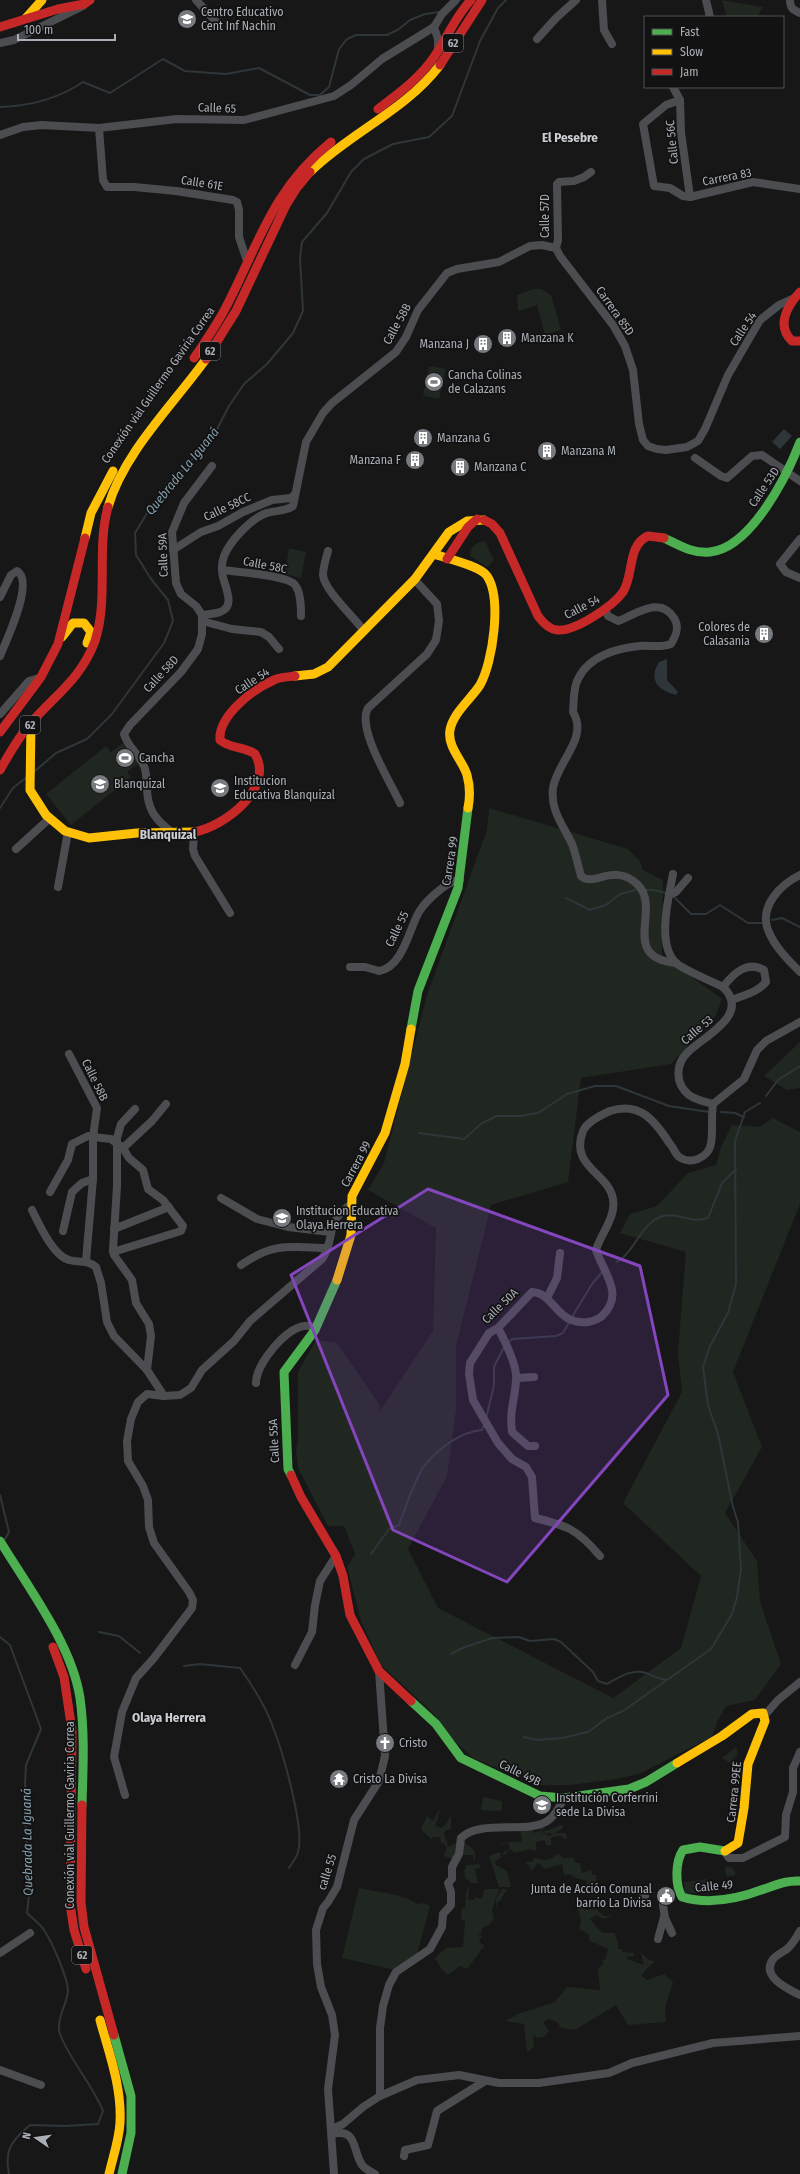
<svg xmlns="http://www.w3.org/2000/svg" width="800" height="2174" viewBox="0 0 800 2174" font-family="'Fira Sans Condensed',sans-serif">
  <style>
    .green { fill: #202620 }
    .water { fill: #2e363a }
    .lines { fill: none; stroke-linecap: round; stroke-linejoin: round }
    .stream { stroke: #2e363a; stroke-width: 2 }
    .street { stroke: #4c4d50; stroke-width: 8 }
    .fast { stroke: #4caf50; stroke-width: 9 }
    .slow { stroke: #ffc107; stroke-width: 9 }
    .jam { stroke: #c62828; stroke-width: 9 }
    .marked { fill: #8446bd; fill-opacity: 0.2; stroke: #8446bd; stroke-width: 3; stroke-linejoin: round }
    .labels { text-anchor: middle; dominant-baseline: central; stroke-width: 3.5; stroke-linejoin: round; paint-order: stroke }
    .shield { fill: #121213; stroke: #7c8086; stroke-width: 1 }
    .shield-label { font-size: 11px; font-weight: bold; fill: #aaafb7 }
    .poi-label { font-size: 12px; fill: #aaafb7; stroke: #121213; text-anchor: start }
    .street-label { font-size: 12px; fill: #aaafb7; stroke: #121213 }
    .neighbourhood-label { font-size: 13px; font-weight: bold; fill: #cbced3; stroke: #121213 }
    .water-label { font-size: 13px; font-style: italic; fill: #859fad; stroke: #121213 }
  </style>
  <rect width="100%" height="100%" fill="#171718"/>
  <g class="green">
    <polygon points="722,0 763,7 757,17 727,17"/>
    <polygon points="533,289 541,289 551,295 561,330 545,335 537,305 518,311 517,295"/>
    <polygon points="429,366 446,369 439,399 423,396"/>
    <path d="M485,541L494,560L487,567L470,556C471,546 476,542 485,541Z"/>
    <polygon points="289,548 306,552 301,578 285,574"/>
    <polygon points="123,743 139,763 127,772 131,777 71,825 46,794 106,746 111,752"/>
    <polygon points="489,808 628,849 640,861 643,870 663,880 662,955 722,999 715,1017 671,1064 581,1078 568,1182 491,1205 456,1345 456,1410 447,1476 408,1549 438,1608 613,1698 681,1648 701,1576 623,1503 682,1392 678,1352 686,1252 620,1233 630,1214 657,1206 688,1173 716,1165 721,1147 732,1125 760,1127 773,1118 800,1132 800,1204 733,1372 762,1447 725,1513 757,1561 760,1602 781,1664 755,1700 726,1706 717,1722 712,1737 639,1774 617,1779 570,1785 538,1785 473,1758 452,1739 432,1712 381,1665 361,1621 347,1567 355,1554 344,1526 328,1526 298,1468 296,1451 298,1439 298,1372 316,1340 337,1343 379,1404 380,1411 433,1331 436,1228 368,1190 384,1163 427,995 487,830"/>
    <polygon points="800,1042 800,1088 787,1090 764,1076"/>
    <polygon points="736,1747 738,1754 730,1763 722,1758"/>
    <polygon points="483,1797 502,1801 502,1809 500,1811 481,1810"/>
    <polygon points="439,1810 440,1811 435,1826 441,1828 446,1824 451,1815 451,1828 444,1832 448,1847 458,1842 456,1860 444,1856 447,1848 444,1843 441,1843 440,1837 433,1837 432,1840 421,1829 427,1816 433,1821"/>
    <path d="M562,1825L563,1828C556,1834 549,1835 542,1832Z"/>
    <polygon points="540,1826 544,1827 545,1829 542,1829 541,1832 550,1836 553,1833 565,1833 567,1838 565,1839 561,1836 551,1837 551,1845 547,1845 544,1840 536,1842 536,1850 532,1851 531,1849 513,1853 512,1850 509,1850 507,1853 503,1855 502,1853 510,1849 508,1843 499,1846 504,1843 522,1841 520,1829 532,1827 533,1833 540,1831"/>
    <polygon points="462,1840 475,1851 475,1860 473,1860 474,1855 462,1855"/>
    <polygon points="499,1852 502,1857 495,1861 496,1865 507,1871 511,1887 499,1887 489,1856"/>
    <path d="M558,1854L563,1858H573L576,1863H580L582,1873L591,1870L592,1875H596L597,1896L594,1894V1886L586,1884L587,1881L576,1878L570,1874L564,1875L562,1864L545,1869L538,1863L531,1872L530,1867L525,1862H533V1859C538,1858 539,1859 543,1860C549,1861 554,1856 558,1854Z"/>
    <polygon points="479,1864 481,1867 475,1869 478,1883 472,1883 465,1878 464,1871 467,1865"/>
    <polygon points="727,1866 733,1868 736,1875 727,1877 725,1870"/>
    <polygon points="708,1879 709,1891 685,1894 684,1882"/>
    <polygon points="469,1886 468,1899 474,1900 475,1897 481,1899 485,1889 499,1889 492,1910 494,1919 490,1924 482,1928 481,1934 477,1933 482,1937 479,1940 481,1944 485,1945 467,1969 460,1966 448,1975 442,1970 435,1958 446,1948 463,1947 465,1921 461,1920 462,1908 465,1908 466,1892"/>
    <path d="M359,1888C372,1891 409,1895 416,1904L423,1903L430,1906L415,1962L404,1972L342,1958Z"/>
    <polygon points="502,1889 507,1889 500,1901 498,1901 496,1908 496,1899"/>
    <polygon points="581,1905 584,1910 596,1909 604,1916 613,1916 602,1919 597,1915 590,1919 602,1933 615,1933 616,1939 618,1942 618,1949 622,1949 622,1952 634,1953 633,1957 627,1956 627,1959 644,1965 641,1953 649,1960 655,1961 641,1975 647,1980 664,1974 673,1982 665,2008 666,2022 628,2025 616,2005 575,2030 561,2028 557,2022 549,2019 543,2022 549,2031 545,2036 538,2038 533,2035 534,2047 527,2052 524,2024 505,2021 518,2014 555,2002 567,1987 600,1990 598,1969 603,1964 602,1961 606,1958 608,1949 590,1941 589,1935 579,1929 581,1920 577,1907"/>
  </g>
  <g class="water">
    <polygon points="784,429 792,436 780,449 772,442"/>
    <path d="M667,659V680L678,692L676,695C658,690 648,680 659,662Z"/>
  </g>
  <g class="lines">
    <g class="stream">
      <path d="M0,107C29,106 58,99 83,82L110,93L163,59L185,71L226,74L259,68L310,95H320L329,87L339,49L347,39L356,35H387L399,29L410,20L425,14L440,12"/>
      <polyline points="35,771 56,753 87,739 112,714 164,643 173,621 168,600 151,579 136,555 135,533 154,502 214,435 229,406 244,384 267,364 293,333 303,311 300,258 302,242 327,213 351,172 364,159 393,144 429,137 452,116 480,41 498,8 506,0"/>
      <polyline points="0,808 13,788 27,777"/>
      <polyline points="646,890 654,890 666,893"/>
      <polyline points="672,895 691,914 706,914 720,905 748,923 762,923"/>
      <polyline points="566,898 590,910 606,905 620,894 635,890"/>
      <polyline points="772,920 782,918 800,927"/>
      <polyline points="766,1096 778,1080 800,1066"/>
      <polyline points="721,1112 735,1113 744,1117"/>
      <polyline points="419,1133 464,1139 482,1123 497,1116 521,1116 538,1113 567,1094 595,1086 616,1086 669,1106 709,1112"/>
      <path d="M617,1262C635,1252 641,1222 663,1216C680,1212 688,1224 708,1218L722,1183L736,1169"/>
      <polyline points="572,1317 592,1284 603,1271"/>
      <polyline points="508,1343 512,1339 556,1336 563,1333 570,1321"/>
      <polyline points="486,1419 494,1385 494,1367 504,1347"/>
      <polyline points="0,1495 9,1532 5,1539"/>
      <path d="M371,1554L389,1529L399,1525C404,1511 417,1474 425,1465C439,1448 460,1432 482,1430L484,1425"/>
      <polyline points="99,1632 119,1636 140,1653"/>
      <path d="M0,1637L10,1645L41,1729L26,1765L24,1806L30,1887L27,1913C32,1918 40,1924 44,1930C52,1942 67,1976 68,1990C69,2000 55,2020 60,2034C71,2062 92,2084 103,2111L98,2124L65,2126L30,2125C12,2140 4,2150 9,2174"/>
      <path d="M451,1654L462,1648L492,1638L519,1637L530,1641L554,1639L561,1642L593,1672L598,1681L607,1684C618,1678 632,1668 646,1673C653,1676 658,1679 667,1680"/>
      <path d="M184,1666L200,1664L240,1668C252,1685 268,1711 274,1730C283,1753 305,1829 298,1852C297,1857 292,1863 289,1868"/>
      <polyline points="524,1737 537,1740 562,1738 588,1732 607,1718 623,1711 711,1649 732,1614 737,1597 741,1569 738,1522 733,1507 718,1434 708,1405 703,1367 710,1346 728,1313 736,1284 735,1141 745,1112 760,1103"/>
    </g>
    <g class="street">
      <polyline points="196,0 219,25"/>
      <polyline points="602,0 604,30 612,44"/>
      <polyline points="706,0 710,17"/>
      <path d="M790,0C790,8 793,10 800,13"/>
      <polyline points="537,39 556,18 576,0"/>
      <polyline points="0,43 14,40 83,6"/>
      <polyline points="438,48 438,39 434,27 442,14 456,0"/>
      <polyline points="673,87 680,100 681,132 690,197"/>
      <polyline points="680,100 666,105 643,124 654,186 670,188 683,196 690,197 753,182 800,189"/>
      <polyline points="99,128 103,180 107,187 134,187 176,191 233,200 237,202 239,210 239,237 247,261"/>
      <polyline points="0,135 23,127 42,125 99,128 177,119 244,120 334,96 351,85 382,59 434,27"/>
      <polyline points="556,248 560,256 613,325 625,346 633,370 639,424 643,440 648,446 657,449 666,450 687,447 698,441 705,429 728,375 760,320 779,305 794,298"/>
      <polyline points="556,248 558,240 557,184 559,182 574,181 584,177 591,172"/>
      <polyline points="695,458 721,476 727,478 752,456 762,455 800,481"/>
      <polyline points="800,539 780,564 786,572 800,578"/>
      <polyline points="173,550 201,532 218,526 243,512 272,500 291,498 295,494"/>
      <path d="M328,551C326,559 323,567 323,575C324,590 354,617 364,631"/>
      <path d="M222,570C238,572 282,575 293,583C301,589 301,607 301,616"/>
      <path d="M0,597L11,575L17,571C35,581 6,641 0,656"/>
      <path d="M605,609L608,616L618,621C635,615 660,595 674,618C680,627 676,636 671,644C660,648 651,645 640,646C617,648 589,656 578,679C573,688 574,701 573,712C589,738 557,762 553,788C550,810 563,825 572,844C576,854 578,866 581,876C594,888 613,862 637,884C663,908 618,957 676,963"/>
      <path d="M202,615C208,614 215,614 220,612C236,607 225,587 223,577C221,570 222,562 224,556C230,541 250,520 264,514C274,510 285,512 293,506L306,442L323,413L332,403L396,352L406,337L418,310L447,273L457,269L499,262L530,246L542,245L556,248"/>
      <polyline points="202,621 232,629 261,632 269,637 279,649"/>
      <polyline points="0,714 29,681 39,678"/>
      <path d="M400,803C391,783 356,728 368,708L427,654L436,640L439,621L437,604L414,579"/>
      <path d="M173,833C155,820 147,809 147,787C146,780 147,773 144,766C139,754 127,746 124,734L130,725L181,672L198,649L202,634V615L196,606L181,594L176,583L172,532L184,503L212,466"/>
      <polyline points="194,833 193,849 195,856 230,913"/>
      <polyline points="16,849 50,818"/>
      <path d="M673,874C669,896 656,944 676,963C684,970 711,981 723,987C751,1014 706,1035 688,1052C675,1064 675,1084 689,1095C696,1100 705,1102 713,1104"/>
      <path d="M800,875C781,884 759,906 768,930C774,946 788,960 800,972"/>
      <polyline points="58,887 68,832"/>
      <polyline points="671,894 676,892 688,878"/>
      <path d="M350,967H365L379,971C403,967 409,929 419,912C425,902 432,896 441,889C447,885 452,880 460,880"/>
      <path d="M723,987C733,974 747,960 764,970L766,982C758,992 744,995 732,1000"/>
      <polyline points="135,1109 121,1124 117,1138 117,1186 113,1250 114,1255 132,1280 136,1303 149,1324 151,1336 147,1370"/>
      <polyline points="123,1148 152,1121 166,1104"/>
      <polyline points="50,1192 68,1160 72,1144 88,1136 93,1137 97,1108 69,1054"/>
      <polyline points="221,1198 257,1219 288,1227 330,1232"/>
      <path d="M32,1210C39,1224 53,1256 69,1260C79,1263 86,1259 96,1267L101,1283L107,1322L114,1336L147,1370L164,1396"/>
      <polyline points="114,1229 169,1207"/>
      <polyline points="63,1231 72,1192 82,1183 93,1179"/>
      <polyline points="86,1261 93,1179 93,1137 111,1139 123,1148 129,1158 143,1170 148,1189 163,1200 183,1226 181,1231 113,1252"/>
      <path d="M241,1265C274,1242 289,1247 328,1248"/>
      <polyline points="547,1298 557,1278 560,1253"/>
      <path d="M498,1328C504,1339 518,1367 516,1380C515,1401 509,1409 512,1432L528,1446H535"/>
      <polyline points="517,1378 534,1377"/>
      <path d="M256,1383C256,1364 285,1329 304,1326C308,1325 312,1327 316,1328"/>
      <path d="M600,1556C577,1529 568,1526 535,1518L532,1477L526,1467L512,1459L498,1443L473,1400L469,1374L470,1363L489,1333L498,1328L532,1292C555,1293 555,1325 588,1322C593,1321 598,1320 602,1316C625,1294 604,1274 596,1250C601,1233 616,1218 613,1199C609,1173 569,1167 583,1131C587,1122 601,1115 610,1111C640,1101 655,1121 670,1144C673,1147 675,1153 678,1156C690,1166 709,1158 711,1143C713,1133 711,1117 713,1104L744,1079L757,1050L766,1041L800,1022"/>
      <polyline points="295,1665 312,1632 315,1605 320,1581 336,1556"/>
      <polyline points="765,1715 778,1700 800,1682"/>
      <path d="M125,1795L114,1757L122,1712L136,1678L154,1658L192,1608L193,1600L189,1592L154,1543L149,1527L148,1500L143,1486L128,1461L127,1441L131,1419L138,1402L147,1394L164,1396L180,1395L191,1388L202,1370L234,1341L250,1321L322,1259C336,1239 324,1223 350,1205"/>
      <polyline points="724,1851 729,1858 743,1858 785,1837 786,1815 793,1792 793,1768 800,1752"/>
      <polyline points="641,1891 645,1896"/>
      <polyline points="663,1905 665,1918 672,1933"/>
      <path d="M800,1931C796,1938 793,1944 787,1949C783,1952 778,1954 774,1958C759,1976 788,1989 800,1995"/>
      <polyline points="658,1939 664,1917"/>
      <polyline points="0,1953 30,1933"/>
      <polyline points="0,2070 41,2085"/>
      <path d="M380,2096V2028L383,2006L389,1985L396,1972L430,1949L442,1927L443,1914L451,1905V1892L448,1883L452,1879V1867L459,1854L461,1838C482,1818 530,1836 550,1819C557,1813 560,1805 564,1798"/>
      <polyline points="332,2129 343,2124 363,2107 380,2096 417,2080 459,2075 499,2083 539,2083 609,2073 632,2063 713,2043 800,2036"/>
      <path d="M332,2134C358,2128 352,2150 362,2165C365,2169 371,2172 375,2174"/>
      <polyline points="404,2156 405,2150 428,2145 437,2111 485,2081"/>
      <polyline points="334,2174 328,2089 335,2035 332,2015 321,1987 317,1964 316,1930 323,1908 328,1902 337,1887 354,1820 379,1781 385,1756 379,1671"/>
    </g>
    <g class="fast">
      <path d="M664,538C679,545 693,554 710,552C751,548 787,476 800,442"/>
      <polyline points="411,1029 418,991 458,888 468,808"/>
      <polyline points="291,1475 288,1469 284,1372 315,1330 337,1280"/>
      <path d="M0,1541C28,1587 72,1645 80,1698C85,1733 83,1770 82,1805"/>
      <polyline points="411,1701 436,1724 461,1758 540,1796 564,1798 629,1789 646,1782 677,1763"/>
      <path d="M725,1851L700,1847L683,1850C675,1862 675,1885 682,1897C709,1905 738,1899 764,1889C776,1885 787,1880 800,1881"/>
      <polyline points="114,2035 131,2096 131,2133 122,2174"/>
    </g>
    <g class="slow">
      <polyline points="26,18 42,0"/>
      <path d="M310,172C351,132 405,111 440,65"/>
      <path d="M108,507C124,452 173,405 206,359"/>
      <polyline points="85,538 91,513 113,471"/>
      <path d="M434,554C445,558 481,566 487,576C502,598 493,662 480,685C471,699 453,713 450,730C447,747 463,761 467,775C470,786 470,798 468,808"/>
      <polyline points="62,637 73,623 84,623 91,632 87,643"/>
      <polyline points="295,676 314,674 328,667 415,579 449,532 467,521 484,520"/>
      <polyline points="31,723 30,790 46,815 65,831 89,838 137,833 194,832"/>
      <polyline points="337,1280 351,1235 352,1196 385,1133 405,1064 411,1029"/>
      <polyline points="677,1763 722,1736 752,1714 763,1713 765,1721 748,1764 744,1808 738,1843 725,1851"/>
      <path d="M100,2020C109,2053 122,2087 120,2123C119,2140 113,2157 109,2174"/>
    </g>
    <g class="jam">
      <polyline points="0,27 58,9 84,4 90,0"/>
      <polyline points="440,65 482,0"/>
      <path d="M378,109C398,94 420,78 434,57C447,38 455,17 471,0"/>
      <path d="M800,292C787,306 776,326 792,341H800"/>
      <path d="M194,358C205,342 216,326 225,309C259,244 271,191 331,142"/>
      <polyline points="206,359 236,311 286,205 296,189 310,172"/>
      <path d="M484,520L492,524L500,533L538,616C543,623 549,629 557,630C575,632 613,606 623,592C634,575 627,545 648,536L664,538"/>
      <polyline points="447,559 468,527 477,519"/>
      <polyline points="0,732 41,677 58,644 85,538"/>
      <path d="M0,770C9,754 18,738 30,724C55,695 81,679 95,641C109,598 96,550 108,507"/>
      <path d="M194,832C224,827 275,788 255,754C244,746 230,749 220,740C218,716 253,689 274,680C280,677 288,677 295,676"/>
      <polyline points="291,1475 301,1497 336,1556 343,1576 350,1615 379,1671 411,1701"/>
      <polyline points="53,1647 64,1677 72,1731 70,1904 74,1930 86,1969"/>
      <polyline points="82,1805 81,1902 84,1927 114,2035"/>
    </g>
  </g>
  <path class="marked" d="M428,1189L640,1266L668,1395L507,1582L393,1530L291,1275Z"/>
  <defs>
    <symbol id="school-disc" viewBox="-11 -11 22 22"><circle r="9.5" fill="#777a7f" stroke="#121213"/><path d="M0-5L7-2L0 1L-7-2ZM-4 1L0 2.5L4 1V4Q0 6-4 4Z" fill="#fff"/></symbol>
    <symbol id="building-disc" viewBox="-11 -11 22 22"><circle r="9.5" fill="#777a7f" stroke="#121213"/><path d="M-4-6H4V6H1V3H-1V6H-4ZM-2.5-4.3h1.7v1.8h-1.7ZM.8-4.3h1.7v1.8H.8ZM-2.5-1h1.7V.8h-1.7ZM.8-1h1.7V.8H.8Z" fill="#fff"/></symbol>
    <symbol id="stadium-disc" viewBox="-11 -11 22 22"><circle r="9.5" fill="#777a7f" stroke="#121213"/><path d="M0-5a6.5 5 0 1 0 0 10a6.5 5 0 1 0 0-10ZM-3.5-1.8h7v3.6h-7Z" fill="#fff"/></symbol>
    <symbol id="church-disc" viewBox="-11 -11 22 22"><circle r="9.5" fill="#777a7f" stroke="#121213"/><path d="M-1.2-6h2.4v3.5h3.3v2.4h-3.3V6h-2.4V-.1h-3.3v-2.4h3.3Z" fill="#fff"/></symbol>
    <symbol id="temple-disc" viewBox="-11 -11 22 22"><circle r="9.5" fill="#777a7f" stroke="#121213"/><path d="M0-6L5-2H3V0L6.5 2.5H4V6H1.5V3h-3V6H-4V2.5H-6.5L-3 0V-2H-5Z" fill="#fff"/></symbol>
    <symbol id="university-disc" viewBox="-11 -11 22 22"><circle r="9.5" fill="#777a7f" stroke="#121213"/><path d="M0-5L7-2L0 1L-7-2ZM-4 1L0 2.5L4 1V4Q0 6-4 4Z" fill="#fff"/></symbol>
    <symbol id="civic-disc" viewBox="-11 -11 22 22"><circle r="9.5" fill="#777a7f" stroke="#121213"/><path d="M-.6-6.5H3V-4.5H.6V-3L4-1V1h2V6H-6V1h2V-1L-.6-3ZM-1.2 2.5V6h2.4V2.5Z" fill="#fff"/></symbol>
  </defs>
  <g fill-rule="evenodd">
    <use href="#school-disc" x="176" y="8" width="22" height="22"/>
    <use href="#building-disc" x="496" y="327" width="22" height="22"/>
    <use href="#building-disc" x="472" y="333" width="22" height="22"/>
    <use href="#stadium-disc" x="423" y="371" width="22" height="22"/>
    <use href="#building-disc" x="412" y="427" width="22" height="22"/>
    <use href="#building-disc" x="536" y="440" width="22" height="22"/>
    <use href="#building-disc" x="404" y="449" width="22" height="22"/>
    <use href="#building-disc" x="449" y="456" width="22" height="22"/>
    <use href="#building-disc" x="753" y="623" width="22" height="22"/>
    <use href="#stadium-disc" x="114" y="747" width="22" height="22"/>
    <use href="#school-disc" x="89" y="773" width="22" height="22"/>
    <use href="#school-disc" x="209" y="777" width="22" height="22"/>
    <use href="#school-disc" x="271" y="1207" width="22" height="22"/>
    <use href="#church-disc" x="374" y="1732" width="22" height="22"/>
    <use href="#temple-disc" x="328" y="1768" width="22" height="22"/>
    <use href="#university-disc" x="531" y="1794" width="22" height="22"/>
    <use href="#civic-disc" x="655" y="1885" width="22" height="22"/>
  </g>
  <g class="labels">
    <g class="shield">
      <rect x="443" y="34" width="20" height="18" rx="3"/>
      <rect x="200" y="342" width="20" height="18" rx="3"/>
      <rect x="20" y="716" width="20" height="18" rx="3"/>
      <rect x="72" y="1946" width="20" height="18" rx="3"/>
    </g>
    <g class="shield-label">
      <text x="453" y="43">62</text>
      <text x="210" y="351">62</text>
      <text x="30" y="725">62</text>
      <text x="82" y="1955">62</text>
    </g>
    <g class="poi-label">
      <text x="201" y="12">Centro Educativo<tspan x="201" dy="14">Cent Inf Nachin</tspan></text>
      <text x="521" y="338">Manzana K</text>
      <text x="469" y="344" text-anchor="end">Manzana J</text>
      <text x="448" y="375">Cancha Colinas<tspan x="448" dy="14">de Calazans</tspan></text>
      <text x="437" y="438">Manzana G</text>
      <text x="561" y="451">Manzana M</text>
      <text x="401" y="460" text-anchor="end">Manzana F</text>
      <text x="474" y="467">Manzana C</text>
      <text x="750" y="627" text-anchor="end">Colores de<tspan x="750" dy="14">Calasania</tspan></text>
      <text x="139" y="758">Cancha</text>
      <text x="234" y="781">Institucion<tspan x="234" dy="14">Educativa Blanquizal</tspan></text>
      <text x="114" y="784">Blanquizal</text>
      <text x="296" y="1211">Institucion Educativa<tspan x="296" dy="14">Olaya Herrera</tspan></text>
      <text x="399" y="1743">Cristo</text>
      <text x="353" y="1779">Cristo La Divisa</text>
      <text x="556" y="1798">Institución Corferrini<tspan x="556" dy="14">sede La Divisa</tspan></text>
      <text x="652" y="1889" text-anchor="end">Junta de Acción Comunal<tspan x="652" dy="14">barrio La Divisa</tspan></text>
    </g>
    <g class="street-label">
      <text transform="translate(217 108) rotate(2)">Calle 65</text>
      <text transform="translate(672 142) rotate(-95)">Calle 56C</text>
      <text transform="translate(727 177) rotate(-11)">Carrera 83</text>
      <text transform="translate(202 183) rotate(9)">Calle 61E</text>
      <text transform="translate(545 216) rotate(-90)">Calle 57D</text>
      <text transform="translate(615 311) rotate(55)">Carrera 85D</text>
      <text transform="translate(397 324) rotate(-61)">Calle 58B</text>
      <text transform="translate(743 329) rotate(-56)">Calle 54</text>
      <text transform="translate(158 385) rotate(-55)">Conexión vial Guillermo Gaviria Correa</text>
      <text transform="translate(764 487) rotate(-56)">Calle 53D</text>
      <text transform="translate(227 507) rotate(-25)">Calle 58CC</text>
      <text transform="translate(163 555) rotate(-92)">Calle 59A</text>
      <text transform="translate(265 565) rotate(11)">Calle 58C</text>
      <text transform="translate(582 607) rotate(-27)">Calle 54</text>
      <text transform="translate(161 674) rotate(-47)">Calle 58D</text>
      <text transform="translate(252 681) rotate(-33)">Calle 54</text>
      <text transform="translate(450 861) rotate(-81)">Carrera 99</text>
      <text transform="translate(397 929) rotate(-64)">Calle 55</text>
      <text transform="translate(697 1030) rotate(-40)">Calle 53</text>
      <text transform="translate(95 1080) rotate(64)">Calle 58B</text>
      <text transform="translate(356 1164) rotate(-62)">Carrera 99</text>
      <text transform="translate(500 1306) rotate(-44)">Calle 50A</text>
      <text transform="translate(274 1441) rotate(-93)">Calle 55A</text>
      <text transform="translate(520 1773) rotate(26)">Calle 49B</text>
      <text transform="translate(734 1792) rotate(-84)">Carrera 99EE</text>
      <text transform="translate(70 1815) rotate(-90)">Conexión vial Guillermo Gaviria Correa</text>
      <text transform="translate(327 1872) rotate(-72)">calle 55</text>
      <text transform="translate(714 1886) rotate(-5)">Calle 49</text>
    </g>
    <g class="neighbourhood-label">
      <text x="570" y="137">El Pesebre</text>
      <text x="168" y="834">Blanquizal</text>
      <text x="169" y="1717">Olaya Herrera</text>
    </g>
    <g class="water-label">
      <text transform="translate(182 471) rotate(-51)">Quebrada La Iguaná</text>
      <text transform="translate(27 1842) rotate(-91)">Quebrada La Iguaná</text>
    </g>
  </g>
  <rect x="644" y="16" width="140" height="72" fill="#121213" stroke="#4f5155"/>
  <rect x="652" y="29" width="20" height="6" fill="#4caf50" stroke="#4f5155"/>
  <text x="680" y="36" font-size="12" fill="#aaafb7">Fast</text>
  <rect x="652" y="49" width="20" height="6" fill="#ffc107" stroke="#4f5155"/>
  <text x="680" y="56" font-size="12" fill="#aaafb7">Slow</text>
  <rect x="652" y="69" width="20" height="6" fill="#c62828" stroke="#4f5155"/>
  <text x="680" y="76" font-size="12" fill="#aaafb7">Jam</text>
  <g transform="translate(36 2138) rotate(283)" stroke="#121213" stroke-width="3" paint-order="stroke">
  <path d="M0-3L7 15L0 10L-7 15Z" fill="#aaafb7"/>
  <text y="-6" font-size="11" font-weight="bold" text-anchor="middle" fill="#aaafb7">N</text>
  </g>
  <path d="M18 34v6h97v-6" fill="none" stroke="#aaafb7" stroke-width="2"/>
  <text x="24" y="34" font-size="12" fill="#aaafb7" stroke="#121213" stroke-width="3" paint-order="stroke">100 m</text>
</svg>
